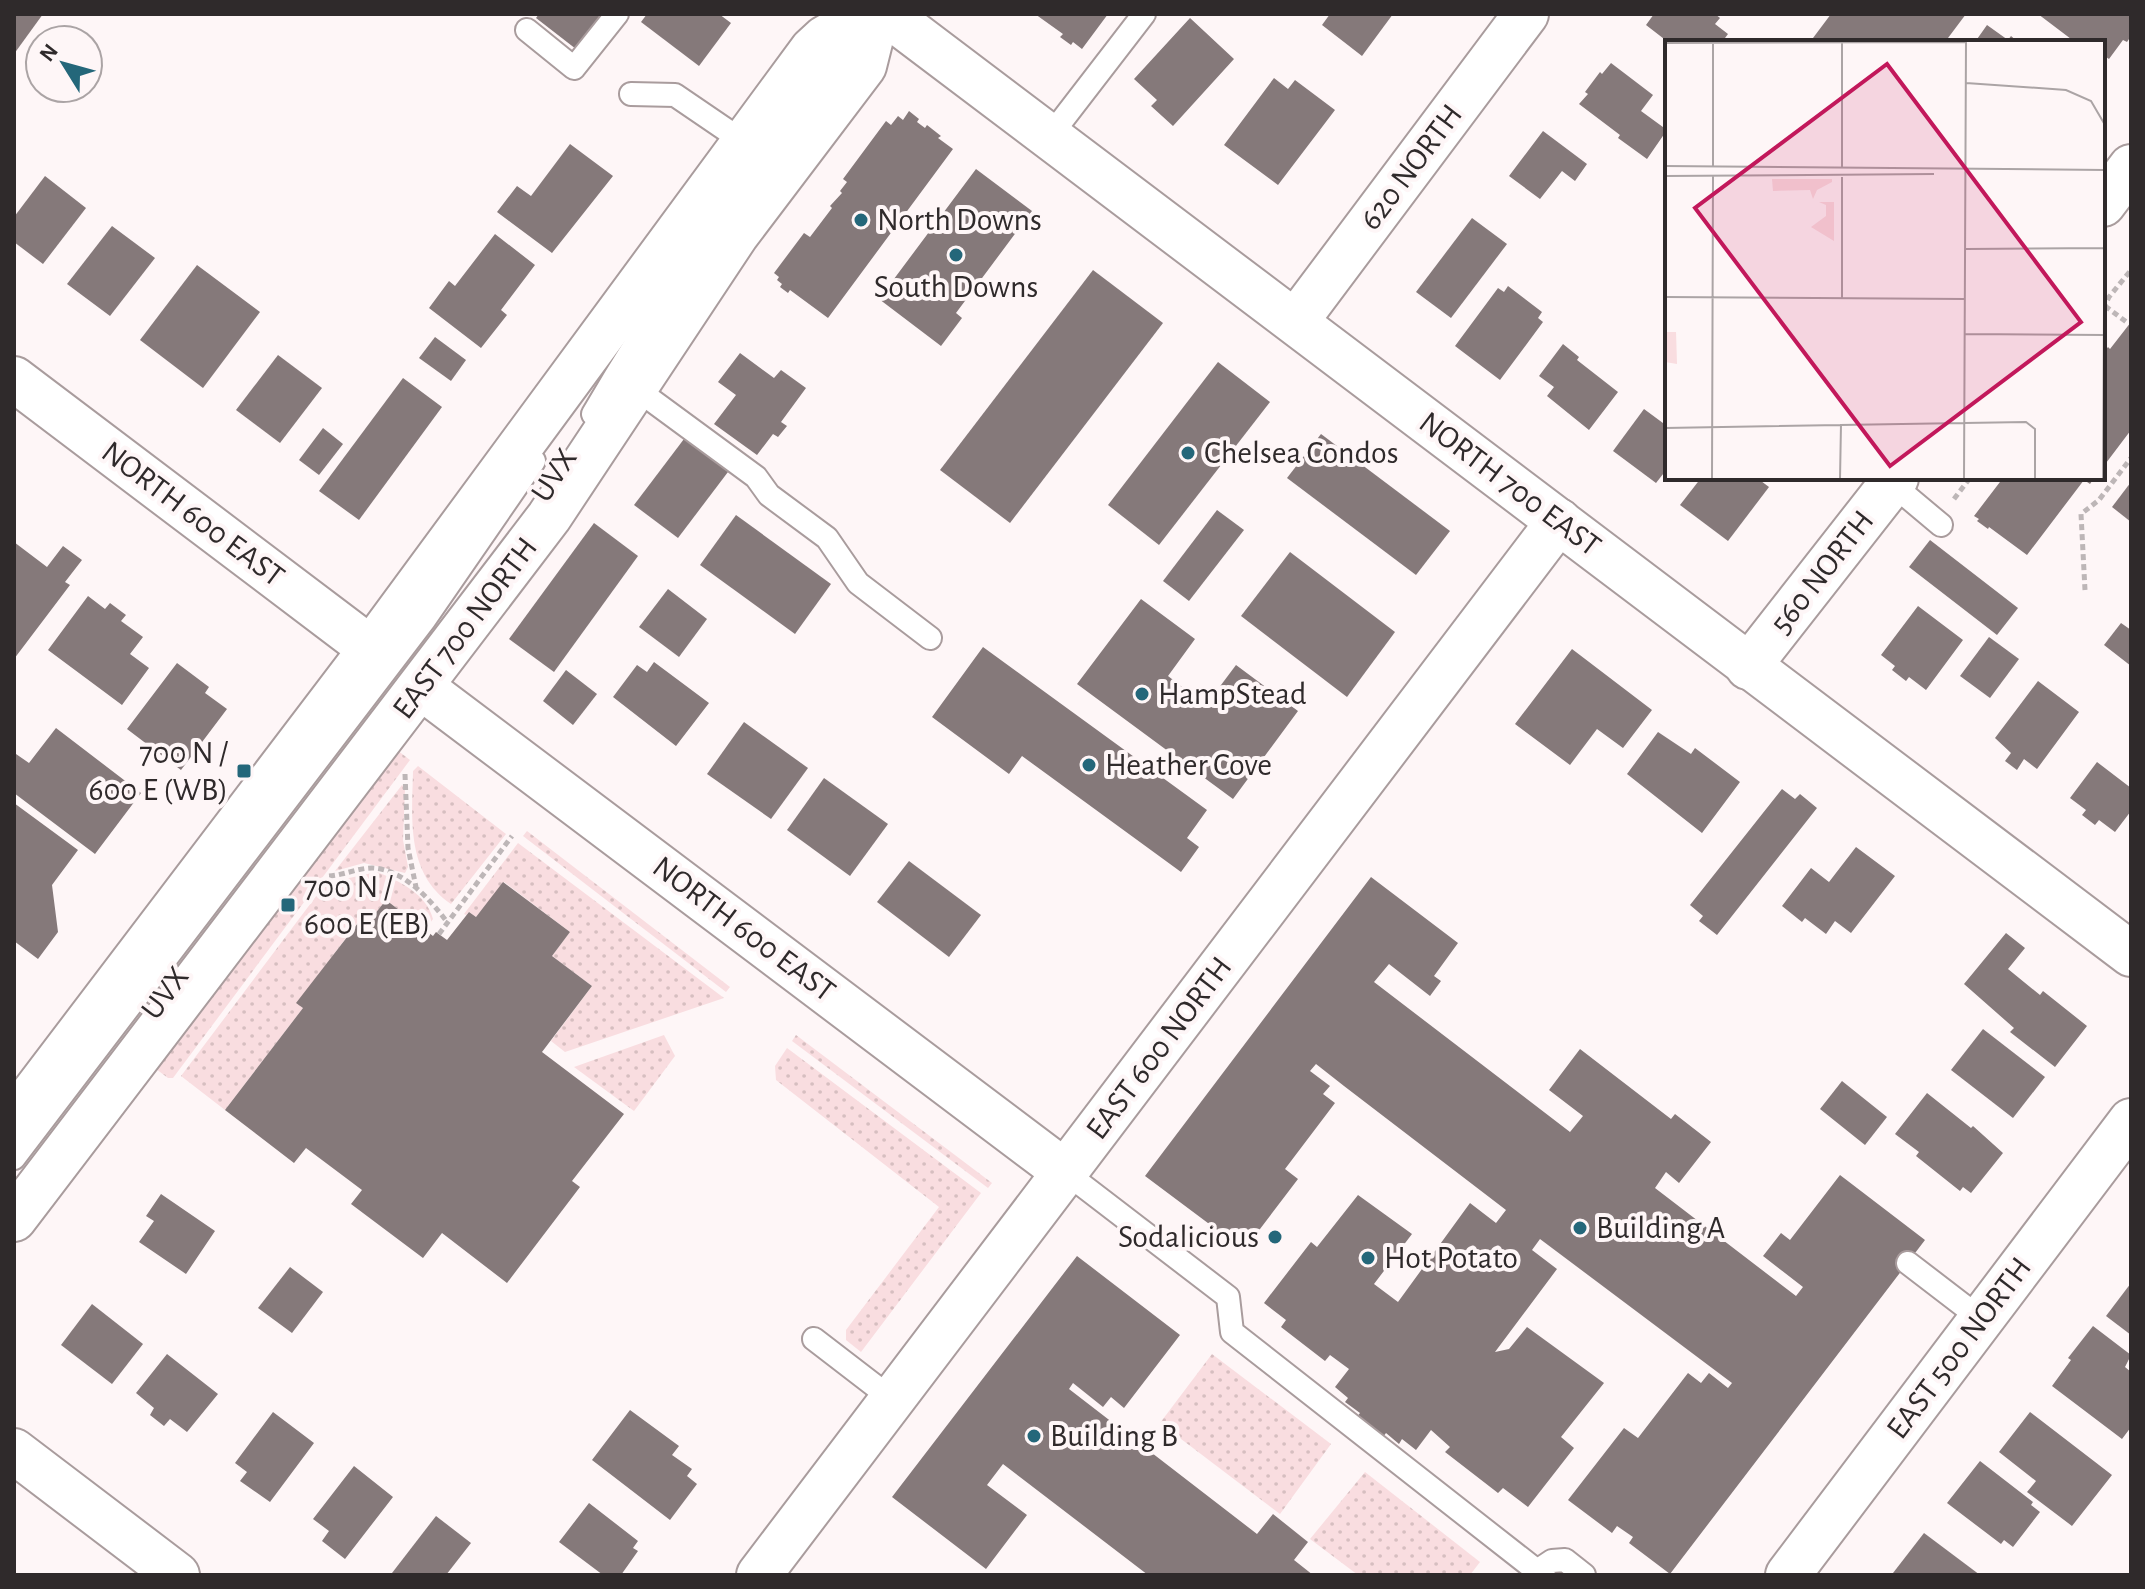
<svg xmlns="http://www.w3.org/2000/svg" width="2145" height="1589" viewBox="0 0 2145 1589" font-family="'Alegreya Sans',sans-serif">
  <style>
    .green { fill: url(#green-dots) }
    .building { fill: #85797a }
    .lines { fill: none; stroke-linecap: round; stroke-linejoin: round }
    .service-casing { stroke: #a99c9d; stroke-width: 26 }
    .minor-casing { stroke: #a99c9d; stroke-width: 48 }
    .tertiary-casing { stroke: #a99c9d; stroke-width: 48 }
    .secondary-casing { stroke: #a99c9d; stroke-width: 48 }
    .path { stroke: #bdb6b7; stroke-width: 5; stroke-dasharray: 6 4; stroke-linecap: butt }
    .service { stroke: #fff; stroke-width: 22 }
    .minor { stroke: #fff; stroke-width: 44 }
    .tertiary { stroke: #fff; stroke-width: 44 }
    .secondary { stroke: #fff; stroke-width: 44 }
    .poi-dot { fill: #24677a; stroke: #fef6f7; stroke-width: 3 }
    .labels { text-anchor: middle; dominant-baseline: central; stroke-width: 8; stroke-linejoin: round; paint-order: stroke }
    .street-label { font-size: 32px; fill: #2f2a2b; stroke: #fef6f7 }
    .poi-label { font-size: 32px; fill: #2f2a2b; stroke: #fef6f7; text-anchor: start }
    .inset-road { fill: none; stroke: #aba4a5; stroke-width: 2 }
    .view { fill: #c2185b; fill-opacity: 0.15; stroke: #c2185b; stroke-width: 4 }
    .inset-edge { fill: none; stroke: #2f2a2b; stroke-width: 4 }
  </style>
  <defs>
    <pattern id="green-dots" width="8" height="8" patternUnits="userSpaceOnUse" patternTransform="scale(2)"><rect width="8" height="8" fill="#f9dde0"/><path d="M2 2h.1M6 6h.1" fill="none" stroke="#d6bec0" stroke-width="1.8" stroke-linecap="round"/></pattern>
  </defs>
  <rect width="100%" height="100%" fill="#fef6f7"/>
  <g class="green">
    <polygon points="397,750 410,760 173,1078 168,1078 152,1066"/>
    <path d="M418,766L506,834L451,904C406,873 412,819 413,771Z"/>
    <polygon points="402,785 405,788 403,840 408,867 405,873 364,863 335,871"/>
    <polygon points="527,831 730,987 726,992 523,836"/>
    <polygon points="518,843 724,998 565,1052 551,1041 592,986 552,956 570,932 504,882 476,917 469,912 466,915 464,914"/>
    <path d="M377,872C399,881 427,894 433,919L425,930L386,900L374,915L367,910L297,1003L303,1008L225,1110L181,1076L326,883Z"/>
    <polygon points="664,1035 675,1056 634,1111 574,1067"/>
    <polygon points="796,1035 992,1183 988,1188 792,1041"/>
    <polygon points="787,1048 981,1193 861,1352 846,1340 846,1330 939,1207 776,1080 775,1066"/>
    <polygon points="1212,1354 1331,1444 1280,1514 1160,1423"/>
    <polygon points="1365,1472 1480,1562 1470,1575 1358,1575 1310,1539"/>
  </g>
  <g class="building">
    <polygon points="14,14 43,14 14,54"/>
    <polygon points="539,14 603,14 576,49 536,18"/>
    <polygon points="647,14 719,14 731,23 699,66 641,22"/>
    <polygon points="1035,14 1108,14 1082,49 1073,42 1071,45 1060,37 1063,34"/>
    <polygon points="1330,14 1393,14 1362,56 1322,25"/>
    <polygon points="1654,14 1715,14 1720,18 1715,24 1728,34 1722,42 1668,42 1646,25"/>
    <polygon points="1831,14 1966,14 1945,42 1810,42"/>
    <polygon points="2038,14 2131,14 2131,36 2127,42 2123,40 2109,59 2103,55 2103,42 2075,42"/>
    <polygon points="1190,18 1234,59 1173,126 1151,106 1157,100 1134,79"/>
    <polygon points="1987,25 2008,40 2011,36 2018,42 1975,42"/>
    <polygon points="1611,63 1653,95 1641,111 1667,130 1647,159 1618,138 1620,135 1579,104 1588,94 1585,92 1600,72 1602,74"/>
    <polygon points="1274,78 1288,89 1295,80 1335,110 1278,185 1224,145"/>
    <polygon points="909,111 919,119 917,122 925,128 927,125 941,136 938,138 953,149 828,318 790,290 788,293 780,287 782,284 777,280 779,277 774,273 804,233 810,237 832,208 830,206 842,193 840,191 847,182 843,179 886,121 891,125 898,116 903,120"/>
    <polygon points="1543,131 1587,164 1575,181 1562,171 1540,199 1509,176"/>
    <polygon points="570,144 613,176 552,253 497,212 517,186 531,196"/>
    <polygon points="976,169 1032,211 956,313 962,318 941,346 879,299"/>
    <polygon points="45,176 86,208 43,264 14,242 14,217"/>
    <polygon points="1472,218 1507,244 1451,318 1416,292"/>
    <polygon points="112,226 155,258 110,316 67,284"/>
    <polygon points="495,234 535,265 501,310 507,315 481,348 429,308 449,281 455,286"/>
    <polygon points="197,265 260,312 203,388 140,340"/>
    <polygon points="1093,270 1163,323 1010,523 940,470"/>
    <polygon points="1508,286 1542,312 1538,318 1543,322 1500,380 1455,346 1498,288 1504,292"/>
    <polygon points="2131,322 2131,430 2103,467 2103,353 2108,347 2110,349"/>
    <polygon points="435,337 466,360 451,381 419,358"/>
    <polygon points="1563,344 1579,357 1577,360 1618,392 1589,430 1547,396 1554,387 1539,376"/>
    <polygon points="740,353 774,378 781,370 806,388 781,422 787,426 778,437 773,434 757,455 714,424 736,395 718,382"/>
    <polygon points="278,355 322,388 280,443 236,410"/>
    <polygon points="1218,362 1270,402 1159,545 1108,505"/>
    <polygon points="403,378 442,407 359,520 319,491"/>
    <polygon points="1644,409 1667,426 1667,469 1656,483 1613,451"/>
    <polygon points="323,428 343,444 319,475 299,460"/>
    <polygon points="1321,434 1450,531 1416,575 1287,478"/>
    <polygon points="687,435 731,468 678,538 634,505"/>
    <polygon points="1701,478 1757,478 1769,487 1728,541 1680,505"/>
    <polygon points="2003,478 2094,478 2090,484 2084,480 2027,555 1989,527 1988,529 1977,521 1979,519 1974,516"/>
    <polygon points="2131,482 2131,522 2112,507"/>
    <polygon points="1217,510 1244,530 1189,601 1163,581"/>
    <polygon points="736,515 831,584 795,634 700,565"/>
    <polygon points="594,523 638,556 554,672 509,639"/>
    <polygon points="1930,540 2018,608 1997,635 1909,567"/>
    <polygon points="14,542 47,567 63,546 82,560 65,582 70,585 14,659"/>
    <polygon points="1290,552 1395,632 1347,697 1241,616"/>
    <polygon points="668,589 707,619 679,657 639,627"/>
    <polygon points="88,596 105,609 110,603 126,615 121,621 143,637 130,654 149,668 122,705 48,650"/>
    <polygon points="1141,599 1195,639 1168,676 1206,705 1236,665 1298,711 1233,799 1077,684"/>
    <polygon points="1918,606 1963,640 1926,690 1909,677 1906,681 1892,670 1895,666 1881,655"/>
    <polygon points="2121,623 2131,630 2131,666 2104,645"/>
    <polygon points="1989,637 2019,659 1990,698 1960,676"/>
    <polygon points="983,647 1207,810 1187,838 1199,847 1181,872 1022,756 1009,774 932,717"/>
    <polygon points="1572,649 1652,710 1623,748 1597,729 1570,765 1515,724"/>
    <polygon points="654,662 709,703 676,746 613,697 637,665 647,672"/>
    <polygon points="177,663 209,687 205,693 227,709 181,770 127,729"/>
    <polygon points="566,670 597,694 573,725 543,701"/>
    <polygon points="2038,681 2079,712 2037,769 2024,759 2017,770 2005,761 2011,753 1995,738"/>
    <polygon points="744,722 808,768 771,819 707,774"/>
    <polygon points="56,728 141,793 95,854 14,793 14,757 16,754 29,763"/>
    <polygon points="1658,732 1691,754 1695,748 1740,782 1702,833 1627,774"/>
    <polygon points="2097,762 2131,788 2131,811 2115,832 2099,820 2095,825 2082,815 2086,810 2070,798"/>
    <polygon points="824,778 888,824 850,876 787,830"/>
    <polygon points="1782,789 1795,799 1800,794 1817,808 1717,935 1699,921 1703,916 1690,905"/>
    <polygon points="14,803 78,850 52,885 58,932 38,959 14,941"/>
    <polygon points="1856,847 1895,876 1851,933 1835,921 1826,934 1805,918 1802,922 1782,906 1811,868 1829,882"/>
    <polygon points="909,861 981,915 949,957 877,902"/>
    <polygon points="1371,877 1458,943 1434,976 1441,981 1430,996 1389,964 1374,982 1570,1132 1583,1116 1549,1090 1580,1049 1671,1119 1675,1114 1711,1142 1679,1183 1666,1172 1655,1188 1796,1296 1803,1287 1763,1256 1781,1233 1790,1240 1840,1175 1925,1240 1670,1574 1629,1543 1633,1537 1617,1526 1612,1533 1568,1500 1624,1428 1638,1438 1688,1373 1701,1383 1709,1373 1728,1388 1732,1383 1540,1239 1532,1250 1557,1269 1495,1352 1509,1349 1527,1327 1604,1383 1561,1437 1574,1448 1528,1507 1503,1488 1498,1493 1445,1452 1450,1447 1431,1430 1416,1450 1402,1439 1399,1444 1386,1433 1383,1437 1357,1417 1360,1413 1345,1402 1348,1398 1335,1387 1349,1369 1330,1355 1325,1361 1281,1327 1286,1320 1264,1303 1311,1242 1317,1247 1358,1195 1412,1234 1374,1284 1398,1302 1470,1203 1496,1223 1506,1210 1344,1086 1316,1064 1310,1071 1330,1086 1323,1094 1335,1103 1285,1169 1298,1179 1244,1250 1145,1176"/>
    <polygon points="503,882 570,932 552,956 592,986 542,1052 624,1114 572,1181 580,1187 507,1283 442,1233 423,1258 351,1204 362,1190 306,1148 294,1163 225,1110 303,1008 296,1003 368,910 374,915 386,900 433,936 436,932 447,940 469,912 476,917"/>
    <polygon points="2006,933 2025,948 2008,969 2040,995 2043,991 2087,1026 2055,1067 2010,1032 2014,1028 1964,984"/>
    <polygon points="1983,1029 2045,1077 2013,1118 1951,1070"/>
    <polygon points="1842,1081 1887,1117 1865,1145 1820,1109"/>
    <polygon points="1927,1093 1971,1128 1973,1126 2003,1153 1971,1193 1963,1187 1960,1191 1916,1156 1919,1152 1895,1134"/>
    <polygon points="161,1194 215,1231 186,1274 139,1242 154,1221 146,1216"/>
    <polygon points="1077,1256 1180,1335 1124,1408 1111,1397 1103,1407 1073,1383 1069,1389 1257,1534 1273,1514 1308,1542 1294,1560 1313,1575 1148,1575 1003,1464 987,1485 1027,1515 986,1569 892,1497"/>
    <polygon points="290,1267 323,1292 292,1333 258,1308"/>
    <polygon points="2131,1283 2131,1335 2106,1316"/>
    <polygon points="92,1304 143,1344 112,1384 61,1345"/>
    <polygon points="2093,1326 2131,1355 2125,1367 2131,1372 2131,1427 2122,1439 2052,1386 2071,1360 2068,1358"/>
    <polygon points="167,1354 218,1394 187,1432 170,1419 164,1426 150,1415 154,1408 136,1393"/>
    <polygon points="630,1410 679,1446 672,1455 692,1469 687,1476 697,1484 670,1520 592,1460"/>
    <polygon points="273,1412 314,1443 270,1502 240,1481 247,1472 235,1463"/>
    <polygon points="2030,1412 2112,1475 2072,1526 2027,1492 2036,1481 1999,1452"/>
    <polygon points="1980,1461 2033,1502 2031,1505 2040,1512 2013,1547 2004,1540 2001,1544 1947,1503"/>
    <polygon points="354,1466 393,1497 345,1559 322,1541 329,1531 313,1519"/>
    <polygon points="589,1503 638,1541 633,1548 638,1551 621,1575 603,1575 559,1542"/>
    <polygon points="436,1516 471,1543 446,1575 395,1575 392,1573"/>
    <polygon points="1924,1533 1980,1575 1896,1575 1893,1573"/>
  </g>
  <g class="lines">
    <defs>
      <g id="service">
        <polyline points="527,30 574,68 617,14"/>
        <polyline points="631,94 675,95 744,142"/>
        <polyline points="1050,136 1144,14"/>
        <polyline points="635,388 756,477 769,495 827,538 858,583 930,638"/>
        <path d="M593,414C672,278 765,153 861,29"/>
        <polyline points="1892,484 1941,525"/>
        <polyline points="14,1158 425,619 534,461"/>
        <polyline points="1065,1172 1228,1297 1232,1332 1537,1571 1552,1561 1565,1560 1584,1575"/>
        <polyline points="1908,1263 1981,1319"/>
        <polyline points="814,1339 892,1399"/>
      </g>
      <g id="minor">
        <polyline points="2103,204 2131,167"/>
        <polyline points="1296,321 1526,14"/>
        <polyline points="14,379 371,649"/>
        <polyline points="1748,667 1896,478"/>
        <polyline points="421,687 1065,1172"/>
        <polyline points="14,1451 177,1575"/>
        <polyline points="759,1575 1559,521"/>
      </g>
      <g id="tertiary">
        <polyline points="887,14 2131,954"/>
        <polyline points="1788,1575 2131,1121"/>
      </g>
      <g id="secondary">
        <polyline points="14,1119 371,649 812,50 825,38 867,14"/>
        <polyline points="14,1219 549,517 736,235 864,66 877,14"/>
      </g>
    </defs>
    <use href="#service" class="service-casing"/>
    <use href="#minor" class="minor-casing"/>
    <use href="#tertiary" class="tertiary-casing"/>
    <use href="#secondary" class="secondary-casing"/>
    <g class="path">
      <polyline points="2105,306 2129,324"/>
      <polyline points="2103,309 2109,297 2131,270"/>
      <polyline points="1954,499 1970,478"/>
      <polyline points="2085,590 2081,514 2099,500 2131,458"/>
      <polyline points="405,774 408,848 416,887"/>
      <path d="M329,876C344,875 358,868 372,868C403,869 430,899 447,922"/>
      <polyline points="439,934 512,836"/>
    </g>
    <use href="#service" class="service"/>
    <use href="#minor" class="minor"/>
    <use href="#tertiary" class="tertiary"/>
    <use href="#secondary" class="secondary"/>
  </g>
  <g class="poi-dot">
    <circle cx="861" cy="220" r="8"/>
    <circle cx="956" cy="255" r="8"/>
    <circle cx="1188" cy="453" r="8"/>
    <circle cx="1142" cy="694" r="8"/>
    <circle cx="1089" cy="765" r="8"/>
    <rect x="236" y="763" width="16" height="16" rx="4"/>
    <rect x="280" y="897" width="16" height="16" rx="4"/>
    <circle cx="1580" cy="1228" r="8"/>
    <circle cx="1275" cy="1237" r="8"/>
    <circle cx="1368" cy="1258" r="8"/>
    <circle cx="1034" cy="1436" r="8"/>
  </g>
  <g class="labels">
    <g class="street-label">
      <text transform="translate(1411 167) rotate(-53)">620 NORTH</text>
      <text transform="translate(554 475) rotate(-57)">UVX</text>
      <text transform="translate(1510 484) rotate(37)">NORTH 700 EAST</text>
      <text transform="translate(193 514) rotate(37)">NORTH 600 EAST</text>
      <text transform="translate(1822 572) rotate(-52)">560 NORTH</text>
      <text transform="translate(465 628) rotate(-53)">EAST 700 NORTH</text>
      <text transform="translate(744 929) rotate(37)">NORTH 600 EAST</text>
      <text transform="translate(165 993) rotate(-53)">UVX</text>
      <text transform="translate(1159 1048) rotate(-53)">EAST 600 NORTH</text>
      <text transform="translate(1959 1348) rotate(-53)">EAST 500 NORTH</text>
    </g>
    <g class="poi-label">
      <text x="877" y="220">North Downs</text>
      <text x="956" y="287" text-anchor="middle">South Downs</text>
      <text x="1204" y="453">Chelsea Condos</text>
      <text x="1158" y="694">HampStead</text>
      <text x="228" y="753" text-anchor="end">700 N /<tspan x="228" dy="37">600 E (WB)</tspan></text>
      <text x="1105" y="765">Heather Cove</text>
      <text x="304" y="887">700 N /<tspan x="304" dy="37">600 E (EB)</tspan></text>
      <text x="1596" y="1228">Building A</text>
      <text x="1259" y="1237" text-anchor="end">Sodalicious</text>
      <text x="1384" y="1258">Hot Potato</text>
      <text x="1050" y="1436">Building B</text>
    </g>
  </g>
  <g transform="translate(1665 40)">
    <rect width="440" height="440" fill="#fef6f7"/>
    <path d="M107,139H167V142L152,150L148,159L145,150L108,151ZM154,162H169V201L146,187L161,176V165Z" fill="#f9dde0"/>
    <path d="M0,292H11L12,324L0,322Z" fill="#f9dde0"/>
    <path class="inset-road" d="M0,3L301,2M301,43L401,50L426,61L440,85M0,126L440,130M48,127V3M177,127V3M0,136L269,134M177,137V258M301,209L440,208M0,257L300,259M300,294L440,295M0,388L361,382L370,389V439M47,439L48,136M175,439L176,384M299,439L301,1M438,439L440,101"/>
    <path class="view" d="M222,24L416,282L225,426L30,168Z"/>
    <rect width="440" height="440" class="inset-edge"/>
  </g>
  <rect width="2145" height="1589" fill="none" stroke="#2f2a2b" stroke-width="32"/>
  <g transform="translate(64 64) rotate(307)"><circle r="38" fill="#fef6f7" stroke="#aba4a5" stroke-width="2"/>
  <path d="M0-6L14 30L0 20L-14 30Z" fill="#24677a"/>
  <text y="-12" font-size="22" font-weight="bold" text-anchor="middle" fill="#2f2a2b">N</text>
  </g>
</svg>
